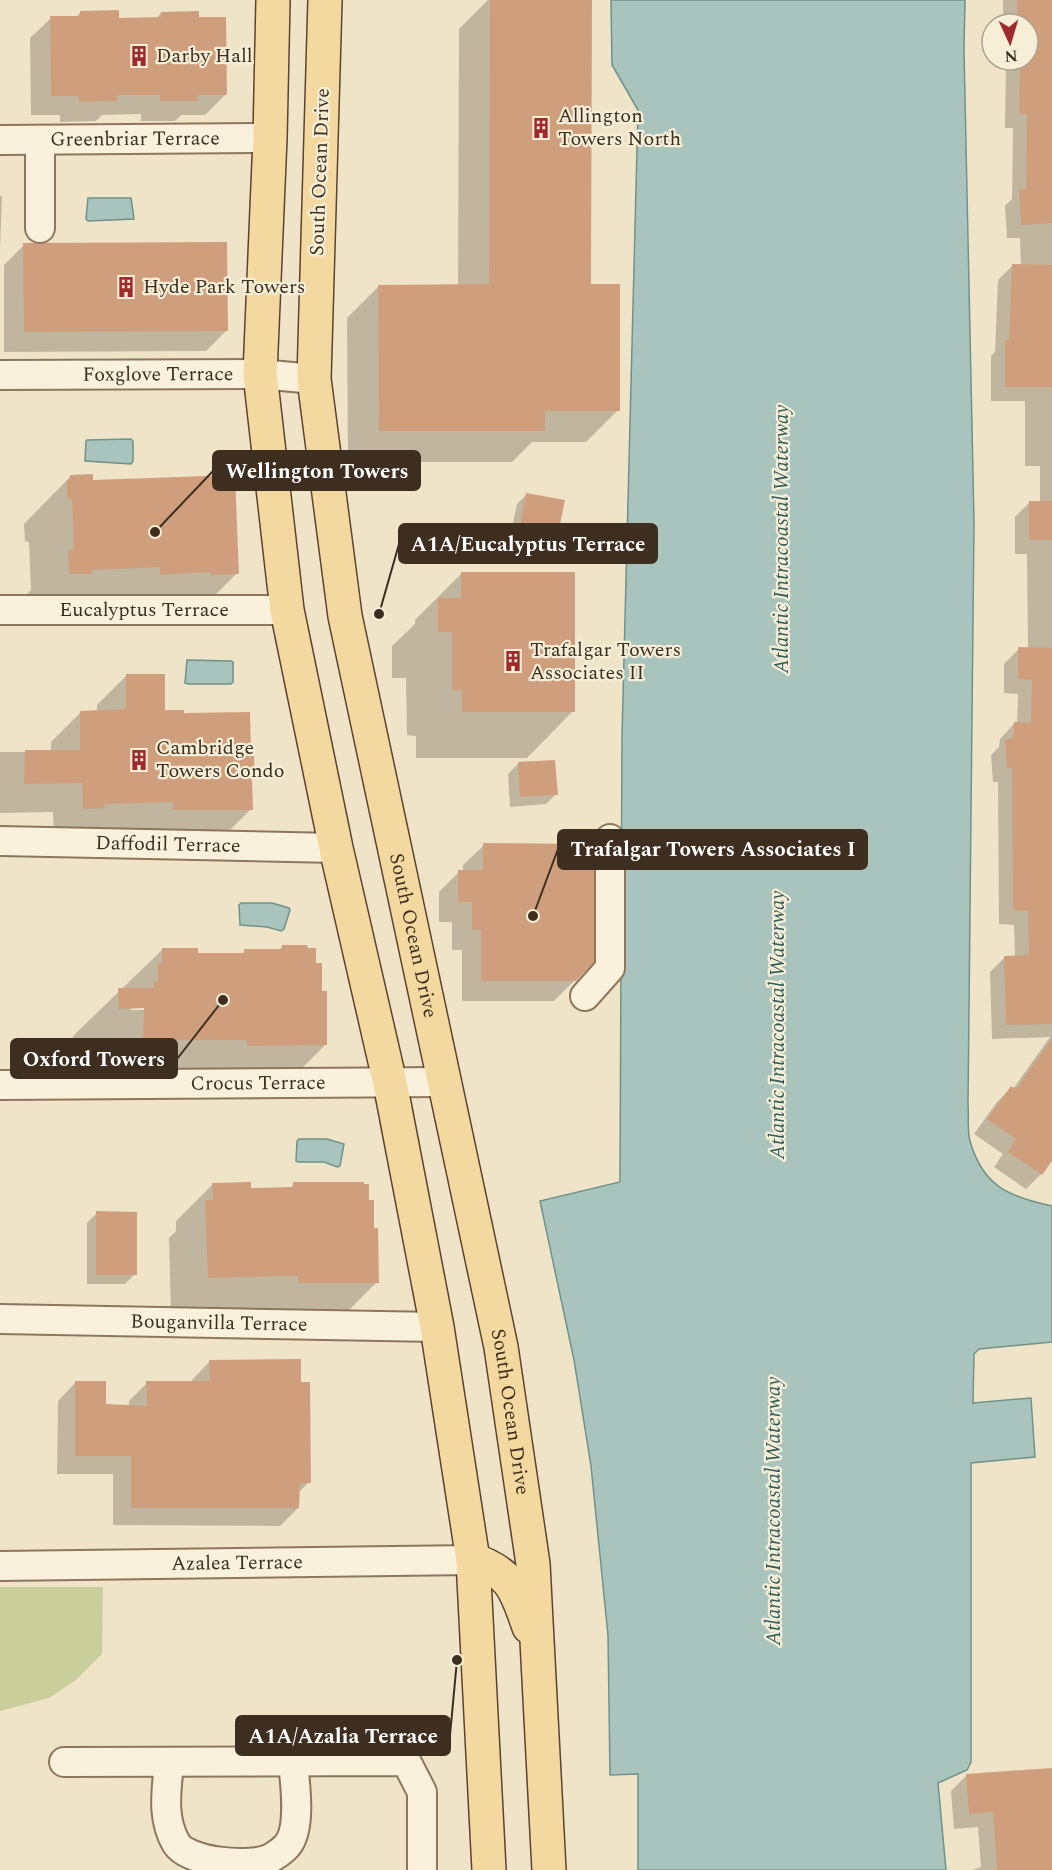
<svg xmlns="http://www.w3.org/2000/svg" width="1052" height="1870" viewBox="0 0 1052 1870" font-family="Spectral,serif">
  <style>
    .green { fill: #c9cf9b }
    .water { fill: #a9c4bc; stroke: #6f938a; stroke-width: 1.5 }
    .shadow { fill: #0003; fill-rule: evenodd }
    .building { fill: #cf9f7d }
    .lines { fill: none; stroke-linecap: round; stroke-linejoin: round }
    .minor-casing { stroke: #8d765c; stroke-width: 32 }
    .major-casing { stroke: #5b4430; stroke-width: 36 }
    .minor { stroke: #faf1dc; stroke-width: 28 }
    .major { stroke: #f3d9a0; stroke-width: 33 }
    .labels { text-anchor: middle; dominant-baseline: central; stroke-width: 4.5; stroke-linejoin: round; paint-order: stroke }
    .poi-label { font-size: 20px; fill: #3d2e20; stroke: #f7eed8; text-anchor: start }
    .street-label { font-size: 20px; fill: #3d2e20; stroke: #f7eed8 }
    .water-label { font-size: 21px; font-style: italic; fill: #2f5d5a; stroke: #f7eed8 }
    .leader { fill: none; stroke: #3d2e20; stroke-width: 2 }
    .callout-dot { fill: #3d2e20; stroke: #f7eed8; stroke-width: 2 }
    .callout { fill: #3d2e20; stroke: #3d2e20; stroke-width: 2 }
    .callout-label { font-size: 21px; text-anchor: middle; font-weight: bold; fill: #fff }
  </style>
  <rect width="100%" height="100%" fill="#f0e4c8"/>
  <polygon class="green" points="0,1587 103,1587 102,1654 76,1680 49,1698 0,1711"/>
  <g class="water">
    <path d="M611,0H965L964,50L974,522L968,1104C969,1116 967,1130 970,1141C983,1187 1010,1197 1052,1206V1342L979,1349L974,1354L973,1403L1031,1398L1035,1457L971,1463V1762L967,1770L938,1783L946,1870H638V1774L610,1775L608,1635L591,1466L574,1360L540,1201L620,1182L622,736L638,110L612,65Z"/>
    <polygon points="88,198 131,198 134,219 88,221 86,219"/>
    <polygon points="131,439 133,441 133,461 131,464 85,461 86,441 87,440"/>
    <polygon points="187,660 231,661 233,662 233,682 231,684 188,684 185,683"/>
    <polygon points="241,903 272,903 289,908 290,910 284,929 281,931 267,927 240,925 239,905"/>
    <polygon points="299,1139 327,1139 344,1144 340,1166 337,1167 324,1162 298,1162 296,1161 297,1141"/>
  </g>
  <g class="shadow">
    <polygon points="488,0 591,0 590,286 618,410 586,442 532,442 512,462 348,462 347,318 379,286 458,286 459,29"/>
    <polygon points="1003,0 1052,0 1052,1159 1041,1174 1026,1189 994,1167 1003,1154 974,1134 997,1102 1011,1088 1013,1089 1050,1037 992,1039 990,972 1005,957 1015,957 1014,925 999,924 998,782 993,782 991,755 999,747 1000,739 1014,724 1017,724 1018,694 1004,693 1004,664 1019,649 1028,649 1027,554 1015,554 1015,517 1029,503 1040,502 1040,466 1025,466 1025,401 991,401 991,356 995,352 998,280 1013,265 1021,266 1020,238 1007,238 1005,206 1012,199 1013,128 1005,128 1006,60 1028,60 1028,24 1003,24"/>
    <polygon points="81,12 117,19 156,19 161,13 226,94 205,115 181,115 175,121 141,121 141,114 102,115 96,121 60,122 60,115 31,115 30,38 51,18 75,18"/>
    <polygon points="0,196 2,196 0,250"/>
    <polygon points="24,245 227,330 206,351 4,352 4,265"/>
    <polygon points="71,476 92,481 237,573 194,616 26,617 26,595 31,590 29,542 25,541 24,524"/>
    <polygon points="527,494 557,533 547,544 510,537 517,504"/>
    <polygon points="461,574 573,711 527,758 416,758 416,736 407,735 406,678 392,678 392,646 415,624 415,620"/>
    <polygon points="127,675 163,712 182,714 250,757 253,778 250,781 251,809 221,839 54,838 53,812 0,813 0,752 51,752 51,742 81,712 97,712 97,705"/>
    <polygon points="518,764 556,794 546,804 510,807 508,774"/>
    <polygon points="484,845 575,980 554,1001 462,1001 462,950 452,950 452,922 439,922 439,892 459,872 463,872 463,865"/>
    <path d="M282,947L306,949L314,964L321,993L325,1045L279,1091L98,1086V1054H73V1036L163,949L197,955H241L245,951L279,950ZM133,1007H151V1010H130Z"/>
    <polygon points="213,1184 249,1190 289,1189 294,1184 368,1201 377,1282 340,1319 171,1314 169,1238 176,1231 176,1221"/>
    <polygon points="97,1213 135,1274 125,1284 87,1284 87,1223"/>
    <polygon points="210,1361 309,1482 298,1493 298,1508 280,1526 113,1525 113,1474 57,1474 58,1401 76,1382 104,1406 129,1407 129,1401 147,1383 192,1383 192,1380"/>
    <polygon points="1052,1769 1052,1870 972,1870 981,1867 978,1827 954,1829 951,1791 967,1775"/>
  </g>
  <g class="building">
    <polygon points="490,0 592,0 591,284 620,284 620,411 545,411 545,431 379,431 378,285 489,284"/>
    <polygon points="1017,0 1052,0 1052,223 1021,225 1019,189 1026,189 1027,114 1019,114 1020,60 1028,60 1028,24 1017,24"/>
    <polygon points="119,10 119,18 161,17 161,12 199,11 199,17 226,17 227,95 197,95 197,101 160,101 160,95 117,95 117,101 79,102 79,96 51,96 50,16 80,16 80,11"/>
    <polygon points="227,242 228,331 24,332 23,243"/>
    <polygon points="1012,264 1052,265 1052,387 1005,387 1005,340 1009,340"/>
    <polygon points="93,474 93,480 235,475 239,574 211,575 211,572 160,575 160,567 92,570 92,574 69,574 68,550 74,550 72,499 67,499 67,480 70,479 70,475"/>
    <polygon points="526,493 565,500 558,534 520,527"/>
    <rect x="1029" y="501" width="23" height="39"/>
    <polygon points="461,572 575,572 575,712 462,712 462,690 452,690 452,632 438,632 438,598 461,598"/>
    <polygon points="1018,647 1052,648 1052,1024 1006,1025 1004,956 1029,955 1028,911 1013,910 1012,768 1007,768 1005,739 1013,739 1014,722 1031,723 1032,680 1018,679"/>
    <polygon points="126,674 165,674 165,710 184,710 184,713 250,712 251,756 254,756 255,779 252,779 253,810 173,810 173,802 104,804 105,808 83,809 82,783 24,784 25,750 80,750 80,711 126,709"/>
    <polygon points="555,760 558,795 520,797 518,762"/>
    <polygon points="483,843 594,844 594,962 576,981 481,981 481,930 472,930 472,902 458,902 458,870 483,870"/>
    <polygon points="282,945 307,945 308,948 316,948 316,963 322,963 322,991 327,991 327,1045 247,1046 247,1040 143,1040 144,1008 119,1009 118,988 154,988 154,982 158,982 158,963 162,963 162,948 198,948 198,953 244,953 244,949 282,949"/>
    <polygon points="1052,1038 1052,1161 1042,1175 1008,1152 1016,1139 987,1119 1011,1086 1016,1089"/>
    <polygon points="251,1182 251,1188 293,1187 293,1182 364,1182 364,1184 369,1184 369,1200 374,1200 374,1228 378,1228 379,1283 298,1283 298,1276 208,1278 205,1200 213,1200 212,1183"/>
    <polygon points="96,1211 137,1212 137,1275 96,1275"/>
    <polygon points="301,1359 301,1382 310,1382 311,1483 300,1483 299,1508 131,1508 131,1456 75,1456 75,1381 106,1381 106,1404 147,1406 146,1381 210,1381 209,1360"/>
    <polygon points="1052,1768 1052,1870 997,1870 993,1812 969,1814 966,1774"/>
  </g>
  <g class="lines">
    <defs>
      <g id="minor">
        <path id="s1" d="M0,140L270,138"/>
        <polyline points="40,228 40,140"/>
        <path id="s2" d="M0,375L260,374L314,379"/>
        <path id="s3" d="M0,610H287"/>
        <path id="s4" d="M0,841L336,848"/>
        <polyline points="585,996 610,968 610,839"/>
        <path id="s5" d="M0,1085L443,1082"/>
        <path id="s6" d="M0,1319L437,1327"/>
        <path id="s7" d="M0,1566L473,1560"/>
        <polyline points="64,1762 406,1761 422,1792 422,1870"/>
        <path d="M169,1762C167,1789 161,1817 176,1843C188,1863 251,1868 271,1858C276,1855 286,1848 289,1843C301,1825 295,1783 293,1762"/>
      </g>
      <g id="major">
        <polyline points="273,0 270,138 260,374 287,610 336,848 390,1083 437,1327 473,1560 489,1870"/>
        <path id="s8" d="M325,0L314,379L345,616L501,1347L533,1564L549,1870"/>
        <path d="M473,1560C512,1573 516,1590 529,1627"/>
      </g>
    </defs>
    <use href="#minor" class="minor-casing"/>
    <use href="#major" class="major-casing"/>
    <use href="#minor" class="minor"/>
    <use href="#major" class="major"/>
  </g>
  <defs>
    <symbol id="building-bare" viewBox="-9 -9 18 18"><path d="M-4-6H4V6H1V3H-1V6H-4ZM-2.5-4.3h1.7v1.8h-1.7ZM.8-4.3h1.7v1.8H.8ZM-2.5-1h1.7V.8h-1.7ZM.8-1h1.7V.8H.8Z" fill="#9e2a2b" stroke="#f7eed8" stroke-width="2.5" paint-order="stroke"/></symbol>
  </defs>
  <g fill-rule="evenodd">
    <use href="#building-bare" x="124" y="41" width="30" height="30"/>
    <use href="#building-bare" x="526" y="113" width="30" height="30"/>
    <use href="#building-bare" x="111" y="272" width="30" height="30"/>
    <use href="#building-bare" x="498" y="646" width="30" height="30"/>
    <use href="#building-bare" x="124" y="745" width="30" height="30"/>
  </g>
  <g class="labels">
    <g class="poi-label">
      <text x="156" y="56">Darby Hall</text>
      <text x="558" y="116">Allington<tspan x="558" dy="23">Towers North</tspan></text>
      <text x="143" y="287">Hyde Park Towers</text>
      <text x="530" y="650">Trafalgar Towers<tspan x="530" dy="23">Associates II</tspan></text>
      <text x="156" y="748">Cambridge<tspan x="156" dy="23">Towers Condo</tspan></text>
    </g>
    <g class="street-label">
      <text stroke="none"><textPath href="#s1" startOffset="135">Greenbriar Terrace</textPath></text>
      <text transform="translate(320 172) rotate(-88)">South Ocean Drive</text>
      <text stroke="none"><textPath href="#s2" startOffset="158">Foxglove Terrace</textPath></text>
      <text stroke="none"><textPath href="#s3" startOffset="144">Eucalyptus Terrace</textPath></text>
      <text stroke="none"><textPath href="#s4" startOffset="168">Daffodil Terrace</textPath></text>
      <text stroke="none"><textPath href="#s8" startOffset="945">South Ocean Drive</textPath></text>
      <text stroke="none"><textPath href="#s5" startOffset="258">Crocus Terrace</textPath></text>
      <text stroke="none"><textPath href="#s6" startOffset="219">Bouganvilla Terrace</textPath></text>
      <text stroke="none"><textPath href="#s8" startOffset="1431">South Ocean Drive</textPath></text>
      <text stroke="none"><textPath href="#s7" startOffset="237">Azalea Terrace</textPath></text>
    </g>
    <g class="water-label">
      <text transform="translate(782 539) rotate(-90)">Atlantic Intracoastal Waterway</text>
      <text transform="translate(778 1025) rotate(-90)">Atlantic Intracoastal Waterway</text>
      <text transform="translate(774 1511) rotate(-90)">Atlantic Intracoastal Waterway</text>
    </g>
  </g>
  <path class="leader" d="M155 532L213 471M379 614L399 544M533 916L558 849M223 1000L177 1059M457 1660L450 1735"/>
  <g class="callout-dot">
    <circle cx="155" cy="532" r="6"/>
    <circle cx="379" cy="614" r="6"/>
    <circle cx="533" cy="916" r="6"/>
    <circle cx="223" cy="1000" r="6"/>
    <circle cx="457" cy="1660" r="6"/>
  </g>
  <g class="callout">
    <rect x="213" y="451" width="207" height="39" rx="6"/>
    <rect x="399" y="524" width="258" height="39" rx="6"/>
    <rect x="558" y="830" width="309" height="39" rx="6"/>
    <rect x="11" y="1039" width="166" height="39" rx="6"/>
    <rect x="236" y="1716" width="214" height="39" rx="6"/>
  </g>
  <g class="callout-label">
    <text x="317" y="478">Wellington Towers</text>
    <text x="528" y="551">A1A/Eucalyptus Terrace</text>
    <text x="713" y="856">Trafalgar Towers Associates I</text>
    <text x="94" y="1066">Oxford Towers</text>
    <text x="343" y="1743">A1A/Azalia Terrace</text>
  </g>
  <g transform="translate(1010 42) rotate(176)"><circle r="28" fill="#f7eed8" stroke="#ada18e" stroke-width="1.5"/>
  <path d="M0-4.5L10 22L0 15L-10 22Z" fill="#9e2a2b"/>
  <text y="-9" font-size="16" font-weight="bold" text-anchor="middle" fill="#3d2e20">N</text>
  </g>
</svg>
